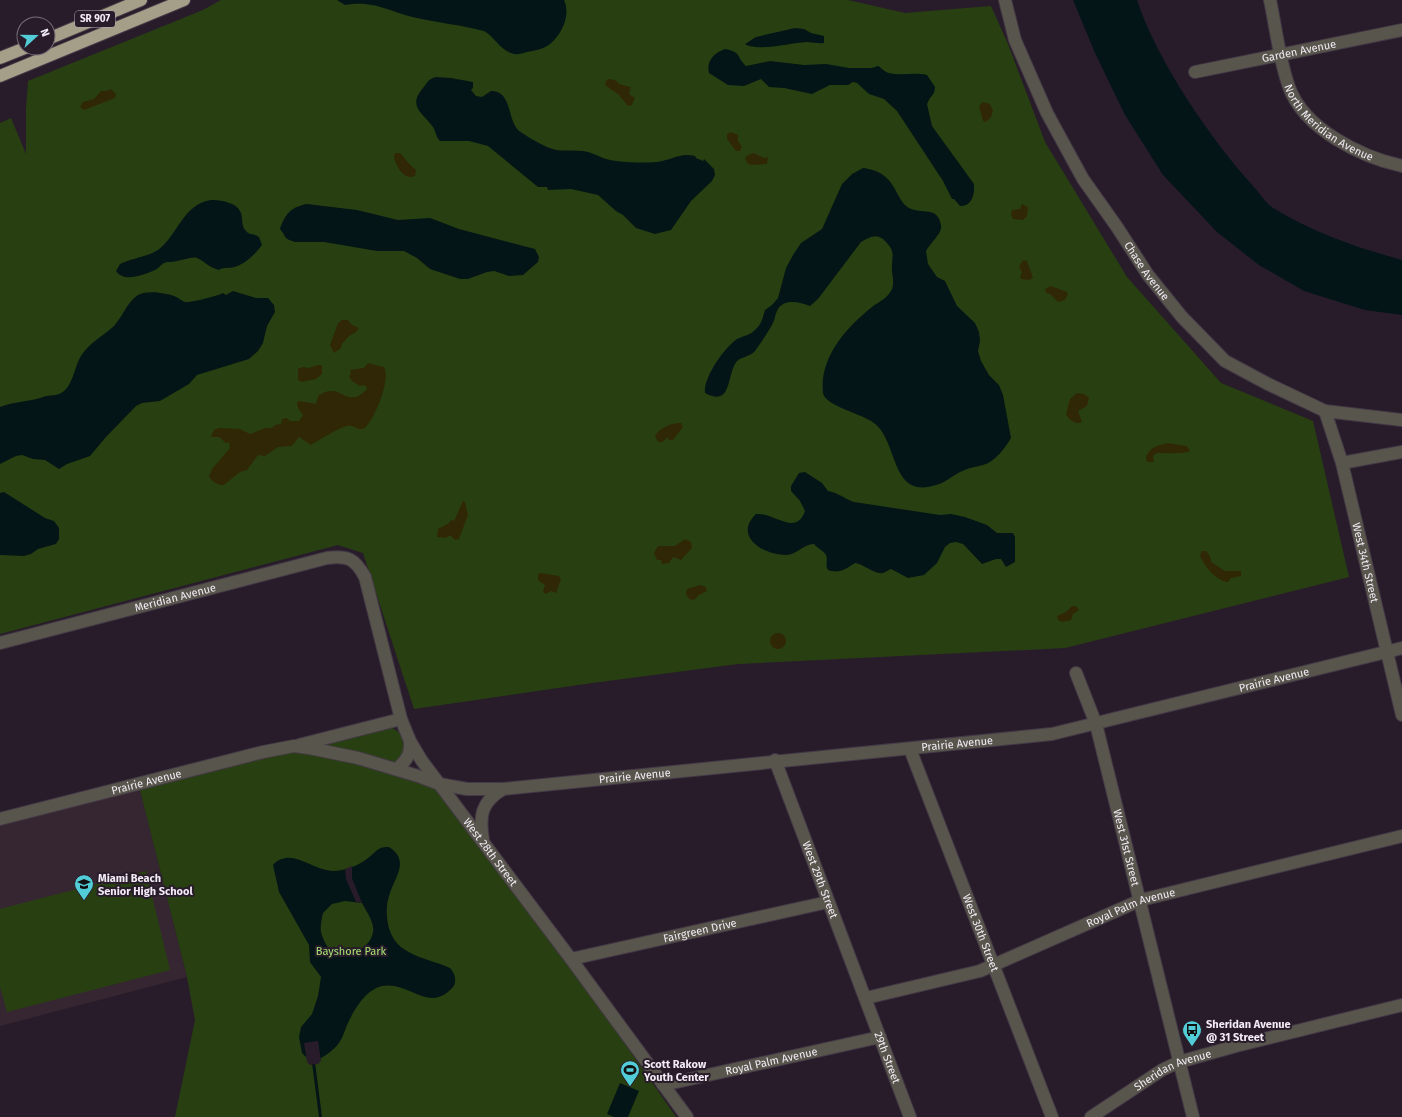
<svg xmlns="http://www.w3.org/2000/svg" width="1402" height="1117" viewBox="0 0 1402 1117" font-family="'Fira Sans',sans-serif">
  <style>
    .education { fill: #362632 }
    .green { fill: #284011 }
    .sand { fill: #302706 }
    .water { fill: #031516; fill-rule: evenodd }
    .pier { fill: #281c2a }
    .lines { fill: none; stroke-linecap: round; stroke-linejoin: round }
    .minor-casing { stroke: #443946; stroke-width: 14 }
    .highway-casing { stroke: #443946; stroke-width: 14 }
    .minor { stroke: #58554c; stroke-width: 12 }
    .highway { stroke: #a59e88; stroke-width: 12 }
    .labels { text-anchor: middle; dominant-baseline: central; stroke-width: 4; stroke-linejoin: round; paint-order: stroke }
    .shield { fill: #281c2a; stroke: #b6adb8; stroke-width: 1 }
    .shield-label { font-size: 10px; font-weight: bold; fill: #f3ebf5 }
    .street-label { font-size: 11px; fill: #f3ebf5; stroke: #281c2a }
    .poi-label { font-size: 11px; font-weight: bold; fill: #f3ebf5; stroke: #281c2a; text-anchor: start }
    .park-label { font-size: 11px; fill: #a5e172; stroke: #281c2a }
  </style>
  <rect width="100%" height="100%" fill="#281c2a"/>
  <polygon class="education" points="140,790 187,977 0,1026 0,825"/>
  <g class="green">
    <polygon points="221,0 848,0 905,13 991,6 1008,44 1045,142 1127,277 1221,383 1313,421 1349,577 1065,648 738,664 592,683 414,709 363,553 338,545 0,634 0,123 11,118 26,154 26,110 28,81 203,10"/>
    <polygon points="387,725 399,732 406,747 398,764 320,745"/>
    <path d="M288,752C336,752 386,772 431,786L438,791L568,962L676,1117H175L195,1020L187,977L140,790Z"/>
    <polygon points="146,871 170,970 7,1012 0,987 0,909"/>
  </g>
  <g class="sand">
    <polygon points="609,79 615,80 619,84 631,87 629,94 635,98 632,105 628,106 619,95 605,85 606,81"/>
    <polygon points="111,89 116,94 115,98 84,110 80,107 83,102 94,99 101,91 106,91"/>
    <polygon points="983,102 990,104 993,111 991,117 986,122 983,121 979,106"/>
    <polygon points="731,132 738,135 738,141 742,147 740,151 736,151 727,139 727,134"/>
    <path d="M395,153H400C406,159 409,165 416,170L415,176C404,181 397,167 394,158Z"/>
    <polygon points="754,153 764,158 768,157 767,164 752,165 747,163 745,158 748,155"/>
    <polygon points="1022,204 1028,207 1027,216 1023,220 1013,219 1011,214 1012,210 1020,209"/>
    <polygon points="1023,260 1027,261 1033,278 1029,280 1021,279 1020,277 1022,272 1019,267"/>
    <polygon points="1051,286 1067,292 1068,294 1065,300 1058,302 1050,294 1046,293 1045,289"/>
    <polygon points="342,320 348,320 352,325 359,328 356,332 349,336 342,344 341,348 334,353 330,345 338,323"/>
    <path d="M368,363L384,367C391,380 375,418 365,428C358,432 354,424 347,426C339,428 319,440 311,445L299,437L292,446L278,447L265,456L258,455L247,470L240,472L224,485C218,486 211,481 209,476L212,469L230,448L229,442L226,443L219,437H212L211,436L214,430L219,428L240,429L250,434L266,428H272L275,425L281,424L282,419L287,418L290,421H299L303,415L298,408L297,403L299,401L316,404L318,396C342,379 345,412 367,389L366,386L363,385L360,386L352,381L349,376L351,374L350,370L364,368Z"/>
    <polygon points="318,365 322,365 322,374 316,379 302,382 298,380 298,369 303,367 309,368"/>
    <path d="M1077,393L1084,394L1089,398L1087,406L1078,411L1082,422C1076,425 1069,420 1066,414L1070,399Z"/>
    <path d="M681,423L683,427L673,440H669L667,437L663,442H658L655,436C660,427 672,423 681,423Z"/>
    <path d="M1167,443L1187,446L1190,451C1186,454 1164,453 1157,453L1153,456L1154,462H1147L1146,457C1151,446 1156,447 1167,443Z"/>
    <polygon points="463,501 465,502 468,515 459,539 455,540 450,535 446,538 437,537 438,529 449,523 451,520 454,521"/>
    <polygon points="685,539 691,542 692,548 681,560 673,557 669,563 662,564 661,560 657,560 654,553 658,546 675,546"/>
    <path d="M1202,551H1206C1210,555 1211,557 1211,562L1225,571H1241V576L1231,578L1228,582C1216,581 1203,565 1200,555Z"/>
    <polygon points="540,573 559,576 561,579 556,593 551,591 546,594 543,592 545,585 538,580 538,574"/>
    <polygon points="700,585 706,587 707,591 699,595 694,600 689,599 686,594 687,589"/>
    <polygon points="1072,606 1076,606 1079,610 1073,614 1071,620 1062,622 1058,620 1057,616 1066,612"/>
    <circle cx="778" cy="641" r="8"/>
  </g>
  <g class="water">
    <path d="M337,0H564C571,15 562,34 550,44C544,49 534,51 527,52C523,53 518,55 514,54C499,50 496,38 484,31C462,25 439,23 417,18C388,12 376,0 345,5Z"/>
    <path d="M1073,0H1137C1157,61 1211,140 1254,187C1260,194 1267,205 1275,209C1314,233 1358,248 1402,260V315L1365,310L1304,291L1259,265L1217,232L1163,175L1125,115L1095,53Z"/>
    <path d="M795,28L804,29L811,33L824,36V43C818,44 813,42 806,42C792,43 755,52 745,44L756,37Z"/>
    <path d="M725,49C742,52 736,57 746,66L770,61L804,65L826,64L849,68H872L878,66C882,68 884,72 889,73C901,76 914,72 927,75L935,87L934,93L930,98L927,104L932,126L974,184C975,194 972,207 960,206L954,199H952L943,181L897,111L884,99L869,94L857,83L853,82L848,85H830L812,94L784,88L769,87L761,79L744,86L728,85L709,73C706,61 714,53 725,49Z"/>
    <path d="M436,77L451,78L473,82V88L471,90L476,96L482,97L491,91C512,91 507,118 518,130C524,135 540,144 547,147C561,153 570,149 583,151C590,152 596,155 603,158C618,163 641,163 657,162C671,160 681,152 695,156L696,158L703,161L704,159L714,169L715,175L712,181L691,201L671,230L655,234L636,228L623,215L616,211L598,195L571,189L548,190L547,187H538L488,146L469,141H440C436,137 436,132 433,127C423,113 407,107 423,88C428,82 428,79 436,77Z"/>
    <path d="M863,168C902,173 892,205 915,210C926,213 938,208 941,225C943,233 930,243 926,251L928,264L937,277L945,281L957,306L975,323L979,332L980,341L978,351L981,361L989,375L999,385L1003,395L1011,438C1005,448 995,462 983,465C975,467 968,468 960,472C952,476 945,483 936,485C890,500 899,442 874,423C863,414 825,406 823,393C819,357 847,327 872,307C880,301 888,298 892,289C895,280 891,274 892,265C893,251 894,250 883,239C875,233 868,238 861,242L818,299L810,306C799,302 783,298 777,311C775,315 775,319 773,323C769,331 760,344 755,351C749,358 739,356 735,364C727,378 731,407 705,393C703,378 724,348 737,339C743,336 751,335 756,329C762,324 763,316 765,310L772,305L778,298L786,268L793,255L801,243L822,229L842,184L852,174Z"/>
    <path d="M211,200C220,200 237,202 241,213C243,219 241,226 246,231C250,236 255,233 259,237L262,245C253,257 240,269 225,268C221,268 219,271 216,269C209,267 204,261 197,258C192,256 178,262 170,262C162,261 161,267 155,270C143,275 124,283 116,271L120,264C132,258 147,257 158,250C178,235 183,204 211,200Z"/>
    <path d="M307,204L357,210L398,220L430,218L459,229L535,249L539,257L538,262L523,275L509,276L494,271L487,272L468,279H460L430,269L417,258L404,251H377L324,242H295C282,238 287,237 280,229C285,214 291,207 307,204Z"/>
    <path d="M233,291L256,298H268L274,305L275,312L267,326L263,343L258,351L249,359L197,375L189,384L160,401L142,403L136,406L106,437L90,456L67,464L59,469L45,460L33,459L22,455L16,456L0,464V407C16,401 30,402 46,396C51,395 56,396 61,393C73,387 74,367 81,356C88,344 103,336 114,326C123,316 127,302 138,295C147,290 165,293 174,296C178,297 181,301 185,302C190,303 218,296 223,293L226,295Z"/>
    <path d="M805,472L822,483L828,491C837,492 845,499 854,502L940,515L951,514L965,517L987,525L997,533H1013L1015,537V562L1006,567L1001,559H996L982,564L963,544L956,542L950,543L945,547L937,563L924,575L908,578L891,569C888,570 886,572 883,573C875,575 864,564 855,563C845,569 840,574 828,570C825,565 828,560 826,555C824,551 817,548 814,544C803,544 797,555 786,555C763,555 733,536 756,514C774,512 796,537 805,511L800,501L791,491V486L799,473Z"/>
    <polygon points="4,492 45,518 54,521 59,528 59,539 56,544 38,549 31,554 24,556 0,555 0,493"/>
    <path d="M389,847C411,861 394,878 389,896C384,912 387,936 401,947C415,958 435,961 450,968C453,971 456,977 455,982C455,986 451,989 448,992C426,1010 408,981 382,986C367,989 355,1008 349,1021C345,1028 344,1036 339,1043C332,1052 324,1056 315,1062L322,1117H319L312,1063L302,1053L299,1037L301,1027L312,1014L318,996L321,977L310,962L309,945L279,892L273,865C291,846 312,871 333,871C344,871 360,865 368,858C376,852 378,846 389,847ZM345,901L362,903C366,911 375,923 373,932C370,950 349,956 334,952C328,951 322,937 321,932C320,926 322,918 323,913L332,904Z"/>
    <polygon points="620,1083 639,1091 628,1117 614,1117 607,1114"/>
  </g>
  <g class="pier">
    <polygon points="352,866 352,878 362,903 356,902 346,879 345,869"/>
    <polygon points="318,1041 321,1061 318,1064 310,1065 307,1062 304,1043"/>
  </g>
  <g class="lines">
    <defs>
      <g id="minor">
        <path id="s1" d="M1005,0L1015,40L1047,113L1083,179L1117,227L1148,275L1182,317L1225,361L1268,384L1325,411L1402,420"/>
        <path id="s2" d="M1270,0C1276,28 1279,59 1289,87C1304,129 1361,157 1402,166"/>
        <path id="s3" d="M1195,72L1402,30"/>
        <path id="s4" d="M1325,411L1342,463L1402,715"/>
        <polyline points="1342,463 1402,452"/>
        <path id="s5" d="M0,643L327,558C348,555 355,559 365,577L401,719L410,741L422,761L571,959L687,1117"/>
        <path id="s6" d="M1076,673L1096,724L1193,1117"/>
        <polyline points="299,745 401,719"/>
        <path id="s7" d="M910,749L1052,1117"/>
        <path id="s8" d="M775,760L910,1117"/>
        <path d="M397,769C407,760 411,754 410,741"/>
        <path id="s9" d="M0,819L263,752L294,746L309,748L358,758L418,776L439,784L467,789H503L1052,734L1402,648"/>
        <path d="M483,840C479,816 481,802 503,789"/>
        <path id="s10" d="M571,959L828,902"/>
        <path id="s11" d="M866,998L980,971L1141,900L1402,836"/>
        <path id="s12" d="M663,1085L880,1037"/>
        <path id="s13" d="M1091,1117L1162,1070L1179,1062L1236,1046L1402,1005"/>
      </g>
      <g id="highway">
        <polyline points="48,39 141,0"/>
        <polyline points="0,58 25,48"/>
        <polyline points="0,76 184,0"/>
      </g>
    </defs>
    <use href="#minor" class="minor-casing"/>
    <use href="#highway" class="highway-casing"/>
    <use href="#minor" class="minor"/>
    <use href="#highway" class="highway"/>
  </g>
  <defs>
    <symbol id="school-pin" viewBox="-11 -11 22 30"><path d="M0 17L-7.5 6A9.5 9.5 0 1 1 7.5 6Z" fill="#52ccd6" stroke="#281c2a"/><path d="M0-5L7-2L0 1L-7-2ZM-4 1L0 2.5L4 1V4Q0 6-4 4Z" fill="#111"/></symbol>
    <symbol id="bus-pin" viewBox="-11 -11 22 30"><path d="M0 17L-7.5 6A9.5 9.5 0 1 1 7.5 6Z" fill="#52ccd6" stroke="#281c2a"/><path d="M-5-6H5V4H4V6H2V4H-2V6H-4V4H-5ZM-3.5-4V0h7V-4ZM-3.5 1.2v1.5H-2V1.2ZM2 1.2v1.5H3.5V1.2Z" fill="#111"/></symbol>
    <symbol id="stadium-pin" viewBox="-11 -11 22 30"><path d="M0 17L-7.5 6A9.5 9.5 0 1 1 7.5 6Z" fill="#52ccd6" stroke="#281c2a"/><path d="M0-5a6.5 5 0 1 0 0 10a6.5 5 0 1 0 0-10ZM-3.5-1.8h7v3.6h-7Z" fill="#111"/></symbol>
  </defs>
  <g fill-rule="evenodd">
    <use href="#school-pin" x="73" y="873" width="22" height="30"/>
    <use href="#bus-pin" x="1181" y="1019" width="22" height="30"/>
    <use href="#stadium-pin" x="619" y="1059" width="22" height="30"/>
  </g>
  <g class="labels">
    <rect class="shield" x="75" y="11" width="40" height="16" rx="3"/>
    <g class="shield-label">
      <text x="95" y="19">SR 907</text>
    </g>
    <g class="street-label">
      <text stroke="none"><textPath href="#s3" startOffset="106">Garden Avenue</textPath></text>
      <text stroke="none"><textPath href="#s2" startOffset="144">North Meridian Avenue</textPath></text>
      <text stroke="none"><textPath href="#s1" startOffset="308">Chase Avenue</textPath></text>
      <text stroke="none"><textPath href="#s4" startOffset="157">West 34th Street</textPath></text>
      <text stroke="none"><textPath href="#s5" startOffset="181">Meridian Avenue</textPath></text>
      <text stroke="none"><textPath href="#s9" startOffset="1298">Prairie Avenue</textPath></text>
      <text stroke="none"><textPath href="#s9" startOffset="974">Prairie Avenue</textPath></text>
      <text stroke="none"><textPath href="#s9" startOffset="650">Prairie Avenue</textPath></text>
      <text stroke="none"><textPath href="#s9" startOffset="151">Prairie Avenue</textPath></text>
      <text stroke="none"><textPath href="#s6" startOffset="182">West 31st Street</textPath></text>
      <text stroke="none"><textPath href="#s5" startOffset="692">West 28th Street</textPath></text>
      <text stroke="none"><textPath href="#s8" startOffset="128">West 29th Street</textPath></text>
      <text stroke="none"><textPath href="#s11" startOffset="281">Royal Palm Avenue</textPath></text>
      <text stroke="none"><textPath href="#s10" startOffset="132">Fairgreen Drive</textPath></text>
      <text stroke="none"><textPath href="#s7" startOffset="197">West 30th Street</textPath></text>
      <text stroke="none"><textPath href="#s8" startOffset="318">29th Street</textPath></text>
      <text stroke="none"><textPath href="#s12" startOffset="111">Royal Palm Avenue</textPath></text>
      <text stroke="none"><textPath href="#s13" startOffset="95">Sheridan Avenue</textPath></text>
    </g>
    <g class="poi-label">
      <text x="98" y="878">Miami Beach<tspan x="98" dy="13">Senior High School</tspan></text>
      <text x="1206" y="1024">Sheridan Avenue<tspan x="1206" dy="13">@ 31 Street</tspan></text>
      <text x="644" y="1064">Scott Rakow<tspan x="644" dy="13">Youth Center</tspan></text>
    </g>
    <g class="park-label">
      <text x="351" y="951">Bayshore Park</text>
    </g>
  </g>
  <g transform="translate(36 36) rotate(69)"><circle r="19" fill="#281c2a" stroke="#796f7b"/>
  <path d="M0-3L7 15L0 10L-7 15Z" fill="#52ccd6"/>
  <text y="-6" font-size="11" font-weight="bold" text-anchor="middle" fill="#f3ebf5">N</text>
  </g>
</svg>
